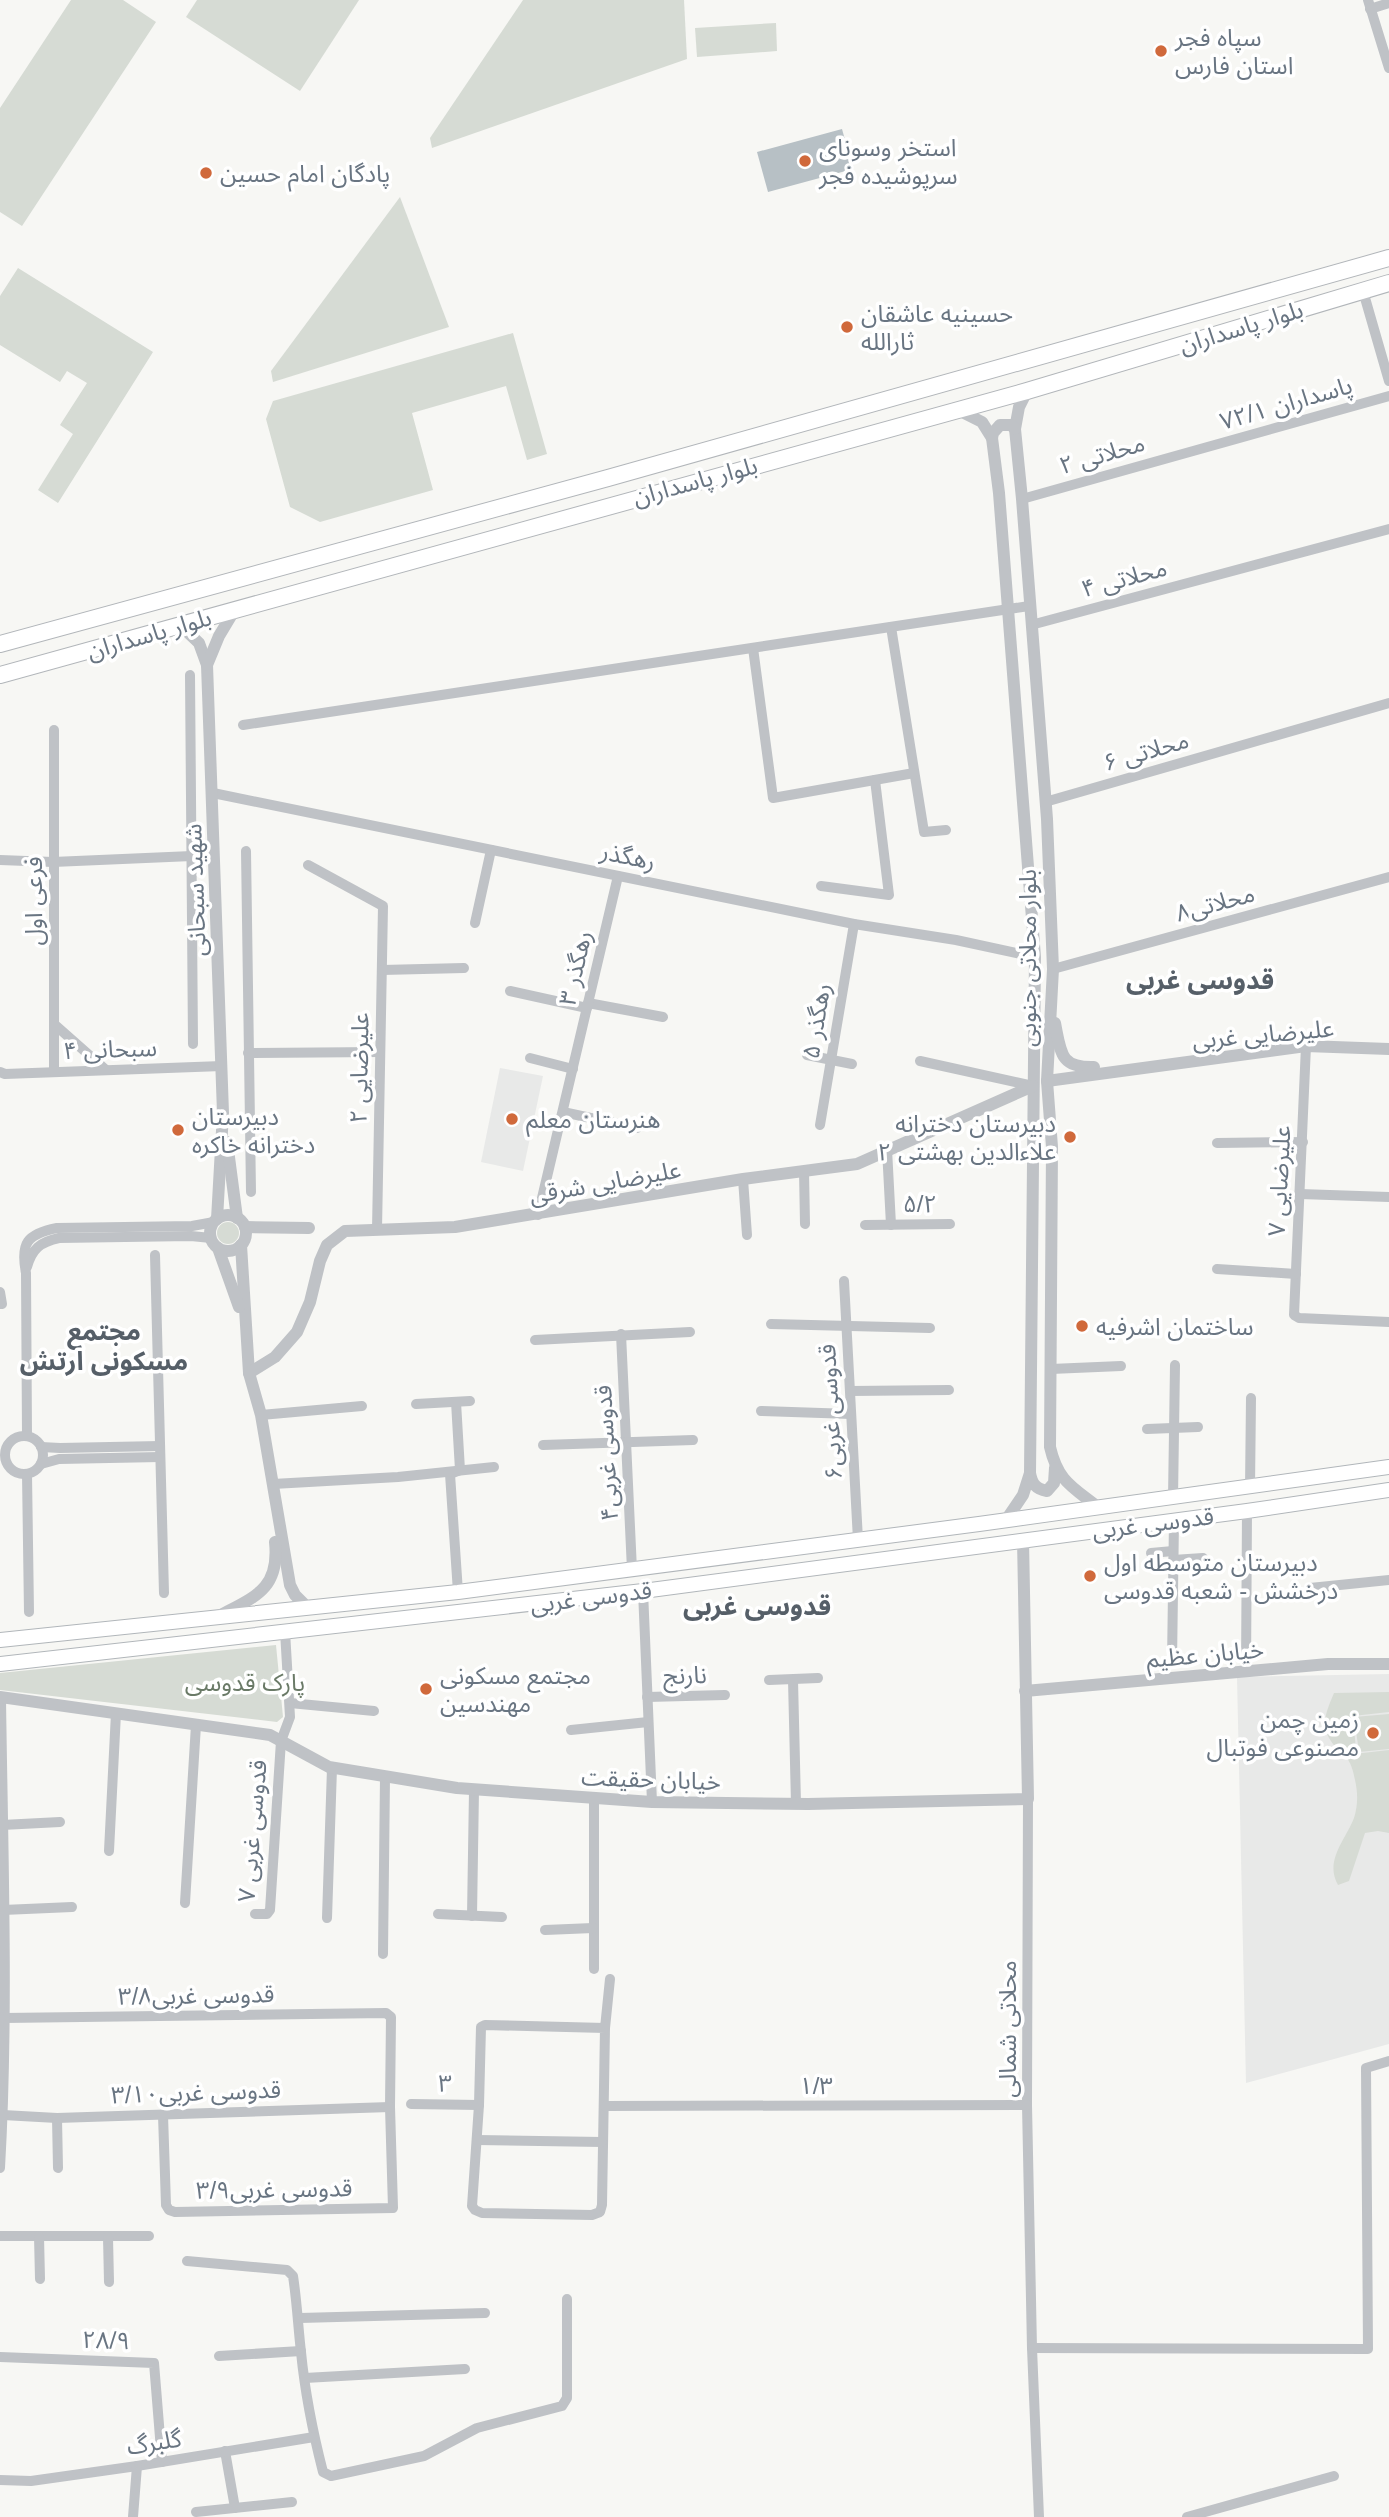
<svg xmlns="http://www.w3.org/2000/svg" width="1389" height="2517" viewBox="0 0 1389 2517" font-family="Helvetica,'Noto Sans Arabic',sans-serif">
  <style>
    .built { fill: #e8e9e8 }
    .green { fill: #d6dbd4 }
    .water { fill: #b7c0c5 }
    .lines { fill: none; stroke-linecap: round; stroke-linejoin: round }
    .secondary-casing { stroke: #b1b6ba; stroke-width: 16 }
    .primary-casing { stroke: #b2b6ba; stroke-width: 18 }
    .minor { stroke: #bfc2c6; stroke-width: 10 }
    .tertiary { stroke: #bfc2c6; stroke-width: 12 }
    .secondary { stroke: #fff; stroke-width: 14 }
    .primary { stroke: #fff; stroke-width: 16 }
    .poi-dot { fill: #d0693b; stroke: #fff; stroke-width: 2.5 }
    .labels { text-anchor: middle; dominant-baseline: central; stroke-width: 7; stroke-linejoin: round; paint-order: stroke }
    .poi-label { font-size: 24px; fill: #697582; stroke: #fff; text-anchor: start }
    .street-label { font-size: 24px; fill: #697582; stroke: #fff }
    .park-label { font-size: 24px; fill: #6a7a67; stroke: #fff }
    .neighbourhood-label { font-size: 26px; font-weight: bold; fill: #565f68; stroke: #fff }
  </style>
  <rect width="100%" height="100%" fill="#f7f7f4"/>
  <g class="built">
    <polygon points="500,1068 543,1076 523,1171 481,1162"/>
    <polygon points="1389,1674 1389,2044 1246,2083 1237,1677"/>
  </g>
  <g class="green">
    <polygon points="71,0 123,0 156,22 22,226 0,212 0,108"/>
    <polygon points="197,0 359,0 300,91 186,17"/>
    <polygon points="523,0 684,0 687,59 432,148 430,138"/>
    <polygon points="776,23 777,51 697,57 695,28"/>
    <polygon points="400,197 449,327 273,382 271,371"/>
    <polygon points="18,268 153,352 58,503 38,490 73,434 60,425 87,383 67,371 60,382 0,345 0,296"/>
    <polygon points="513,333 547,454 527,460 506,386 412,413 433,490 320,522 290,507 266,419 273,401"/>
    <circle cx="228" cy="1233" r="11"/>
    <polygon points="276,1645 283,1717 277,1722 0,1690 0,1673"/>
    <path d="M1389,1692V1712L1353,1716L1356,1750L1340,1752C1319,1730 1323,1719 1334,1693Z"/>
    <polygon points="1389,1714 1389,1749 1359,1752 1354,1717"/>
    <path d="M1389,1750V1833L1378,1831L1365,1833L1349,1881L1338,1885C1324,1861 1346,1839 1354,1818C1358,1805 1358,1793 1355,1780C1353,1770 1351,1763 1345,1755Z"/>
  </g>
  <polygon class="water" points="842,129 853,169 768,192 757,152"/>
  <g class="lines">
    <defs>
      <g id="secondary">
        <polyline points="0,1640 458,1592 979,1524 1389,1467"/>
        <polyline points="0,1664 643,1591 1247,1511 1389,1490"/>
      </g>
      <g id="primary">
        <polyline points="0,644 608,478 1389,258"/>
        <polyline points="0,675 1027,391 1389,283"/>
      </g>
    </defs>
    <use href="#secondary" class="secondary-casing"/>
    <use href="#primary" class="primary-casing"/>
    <g class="minor">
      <polyline points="1368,0 1389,68"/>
      <polyline points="1370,9 1389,3"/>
      <polyline points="1363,291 1389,381"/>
      <polyline points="1022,499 1389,396"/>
      <polyline points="1031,625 1389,529"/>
      <polyline points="891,627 924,832 946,830"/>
      <polyline points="753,648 773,798 914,773"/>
      <polyline points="190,675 193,1044"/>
      <polyline points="243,725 1029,606"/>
      <polyline points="213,793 854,924 956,940 1035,957"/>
      <polyline points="1045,802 1389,703"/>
      <polyline points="246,851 251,1192"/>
      <polyline points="0,860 53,862 192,856"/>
      <polyline points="308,865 383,906 377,1230"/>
      <polyline points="821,886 889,895 875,780"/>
      <polyline points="475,923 491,850"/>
      <polyline points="1053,969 1389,877"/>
      <polyline points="382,970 464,968"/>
      <polyline points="510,991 587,1008"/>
      <polyline points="588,1003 663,1017"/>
      <polyline points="54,1024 106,1070"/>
      <polyline points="1306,1046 1294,1315 1299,1318 1389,1322"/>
      <polyline points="248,1053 380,1052"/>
      <polyline points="807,1055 852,1064"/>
      <polyline points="530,1058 573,1069"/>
      <polyline points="920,1061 1033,1086"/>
      <polyline points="0,1072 5,1074 222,1066"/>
      <polyline points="54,1072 54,730"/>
      <polyline points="563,1112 637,1128"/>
      <polyline points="820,1125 854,924"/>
      <polyline points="1217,1143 1303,1142"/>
      <polyline points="887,1149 891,1225"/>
      <polyline points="804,1171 805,1224"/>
      <polyline points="743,1179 747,1235"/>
      <polyline points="1300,1194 1389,1197"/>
      <polyline points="538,1215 618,876"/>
      <polyline points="865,1225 950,1224"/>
      <polyline points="155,1255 164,1593"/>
      <path d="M27,1267C32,1249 40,1242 59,1238L191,1236L211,1238"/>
      <polyline points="1217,1269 1296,1274"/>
      <polyline points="844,1281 858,1540"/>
      <polyline points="0,1292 2,1304 0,1304"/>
      <polyline points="771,1324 930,1328"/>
      <polyline points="621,1334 632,1570"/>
      <polyline points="535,1340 690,1332"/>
      <polyline points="1051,1369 1121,1366"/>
      <polyline points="851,1391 949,1390"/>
      <polyline points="456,1402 460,1470 450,1474 458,1592"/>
      <polyline points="416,1404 470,1401"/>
      <polyline points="761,1411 851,1414"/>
      <polyline points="261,1415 362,1406"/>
      <polyline points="1147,1429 1198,1427"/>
      <path d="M27,1436L26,1273C20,1243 27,1234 57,1228L192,1226L214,1222"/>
      <circle cx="24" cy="1455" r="19"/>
      <polyline points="543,1445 693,1440"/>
      <polyline points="41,1447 60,1448 160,1446"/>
      <polyline points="41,1464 59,1459 160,1457"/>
      <polyline points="27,1474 29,1612"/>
      <polyline points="273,1484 398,1477 494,1467"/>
      <polyline points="1250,1488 1251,1398"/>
      <polyline points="1173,1498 1175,1365"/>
      <polyline points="1151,1553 1173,1551"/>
      <polyline points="1173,1560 1203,1558"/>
      <polyline points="1310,1588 1389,1580"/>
      <polyline points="643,1591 652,1802"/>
      <polyline points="1172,1663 1174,1520"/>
      <polyline points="1246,1671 1247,1511"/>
      <polyline points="769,1680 818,1678"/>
      <polyline points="793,1680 796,1804"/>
      <polyline points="647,1697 725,1695"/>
      <polyline points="290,1703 374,1711"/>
      <polyline points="571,1730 648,1722"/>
      <polyline points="594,1798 594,1969"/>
      <polyline points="1028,1799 1027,2105 1032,2348 1039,2517"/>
      <polyline points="2,1825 60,1822"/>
      <polyline points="109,1851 116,1713"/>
      <polyline points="185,1903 196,1725"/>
      <polyline points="3,1910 72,1907"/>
      <polyline points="255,1914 267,1914 270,1910 281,1741 290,1717 285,1631"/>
      <polyline points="438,1914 502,1917"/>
      <polyline points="472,1916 474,1790"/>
      <polyline points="327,1918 332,1768"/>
      <polyline points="545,1930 593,1928"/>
      <polyline points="383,1954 385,1777"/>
      <polyline points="4,2018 386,2013 391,2017 390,2107 393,2208 175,2212 169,2210 166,2205 163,2115"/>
      <polyline points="605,2028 485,2025 481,2027 479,2105 472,2206 475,2210 482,2213 592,2215 600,2212 602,2205 605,2028 610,1979"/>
      <polyline points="411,2104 479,2105"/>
      <polyline points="605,2106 1027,2105"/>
      <polyline points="3,2115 57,2118 390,2107"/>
      <polyline points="57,2118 58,2168"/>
      <polyline points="477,2140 602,2142"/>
      <path d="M0,2168C9,2012 3,1854 1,1697"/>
      <polyline points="0,2236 149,2236"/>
      <polyline points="39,2236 40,2279"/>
      <polyline points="108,2237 109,2282"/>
      <path d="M187,2261L287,2270L293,2276C297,2302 298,2326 301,2352C305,2393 313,2433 323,2472L331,2476L424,2456L477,2428L562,2406L567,2398V2299"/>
      <polyline points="300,2318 485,2313"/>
      <polyline points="1032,2348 1368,2349 1366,2068 1389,2061"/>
      <polyline points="219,2356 301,2351"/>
      <polyline points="0,2357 154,2363 162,2462"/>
      <polyline points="305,2378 465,2369"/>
      <polyline points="225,2451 235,2508"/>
      <polyline points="0,2480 31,2481 137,2466 314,2437"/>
      <polyline points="196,2512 292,2502"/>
      <polyline points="133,2517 137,2466"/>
      <polyline points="1187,2517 1334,2476"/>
    </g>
    <g class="tertiary">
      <path d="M1027,391L1019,407L1015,429L1022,499L1047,819L1053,969L1047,1081L1052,1147L1050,1447C1058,1482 1073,1487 1099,1508"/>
      <polyline points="958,410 982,422 992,438 999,493 1035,957 1030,1473 1023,1495 1006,1520"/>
      <polyline points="992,438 993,433 1000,425 1011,425 1015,429"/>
      <polyline points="180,625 199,643 207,665 223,1113 217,1219"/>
      <polyline points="207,665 219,636 234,611"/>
      <path d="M1055,1023C1061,1053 1060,1068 1094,1067"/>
      <polyline points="1047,1081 1306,1046 1389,1049"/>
      <polyline points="227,1142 237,1218"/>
      <circle cx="228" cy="1233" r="18"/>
      <polyline points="245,1227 309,1228"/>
      <polyline points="241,1245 249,1373 261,1415 290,1585 295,1595 307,1607"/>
      <polyline points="218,1248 239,1307"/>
      <polyline points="249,1373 275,1357 297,1332 310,1302 320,1261 327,1245 345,1231 455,1227 743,1179 857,1164 1033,1086"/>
      <path d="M1030,1473C1032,1484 1036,1489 1047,1491L1054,1483L1055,1468"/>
      <path d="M217,1617C254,1597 280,1590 275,1542"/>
      <polyline points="1025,1691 1328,1664 1389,1664"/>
      <polyline points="0,1697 270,1735 329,1767 457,1788 652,1802 808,1804 1028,1799 1023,1540"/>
    </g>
    <use href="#secondary" class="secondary"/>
    <use href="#primary" class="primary"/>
  </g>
  <g class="poi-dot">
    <circle cx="1161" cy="51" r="7"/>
    <circle cx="805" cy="161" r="7"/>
    <circle cx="206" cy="173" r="7"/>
    <circle cx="847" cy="327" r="7"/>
    <circle cx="512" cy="1119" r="7"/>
    <circle cx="178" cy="1130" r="7"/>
    <circle cx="1070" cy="1137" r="7"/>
    <circle cx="1082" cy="1326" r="7"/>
    <circle cx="1090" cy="1576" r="7"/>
    <circle cx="426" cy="1689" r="7"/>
    <circle cx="1373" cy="1733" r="7"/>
  </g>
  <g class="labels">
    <g class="poi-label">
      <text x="1175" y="37">سپاه فجر<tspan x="1175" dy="28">استان فارس</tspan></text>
      <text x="819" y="147">استخر وسونای<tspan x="819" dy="28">سرپوشیده فجر</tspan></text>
      <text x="220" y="173">پادگان امام حسین</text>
      <text x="861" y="313">حسینیه عاشقان<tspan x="861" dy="28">ثارالله</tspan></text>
      <text x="192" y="1116">دبیرستان<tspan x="192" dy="28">دخترانه خاکره</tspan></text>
      <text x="526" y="1119">هنرستان معلم</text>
      <text x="1056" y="1123" text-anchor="end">دبیرستان دخترانه<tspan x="1056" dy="28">علاءالدین بهشتی ۲</tspan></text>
      <text x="1096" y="1326">ساختمان اشرفیه</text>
      <text x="1104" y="1562">دبیرستان متوسطه اول<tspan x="1104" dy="28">درخشش - شعبه قدوسی</tspan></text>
      <text x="440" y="1675">مجتمع مسکونی<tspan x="440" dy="28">مهندسین</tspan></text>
      <text x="1359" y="1719" text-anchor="end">زمین چمن<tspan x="1359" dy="28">مصنوعی فوتبال</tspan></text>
    </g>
    <g class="street-label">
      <text transform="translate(1241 327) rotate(-17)">بلوار پاسداران</text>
      <text transform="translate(1286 403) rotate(-16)">۷۲/۱ پاسداران</text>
      <text transform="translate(1102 454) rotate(-16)">۲ محلاتی</text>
      <text transform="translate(695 481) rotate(-15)">بلوار پاسداران</text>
      <text transform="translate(1124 578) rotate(-15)">۴ محلاتی</text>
      <text transform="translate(149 634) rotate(-16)">بلوار پاسداران</text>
      <text transform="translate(1146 751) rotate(-16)">۶ محلاتی</text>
      <text transform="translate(628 856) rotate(12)">رهگذر</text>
      <text transform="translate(195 890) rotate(-92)">شهید سبحانی</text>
      <text transform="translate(33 901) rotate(-90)">فرعی اول</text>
      <text transform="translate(1215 903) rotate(-15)">محلاتی۸</text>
      <text transform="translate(1027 958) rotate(-90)">بلوار محلاتی جنوبی</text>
      <text transform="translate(575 968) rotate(-77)">۳ رهگذر</text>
      <text transform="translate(816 1021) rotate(-81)">۵ رهگذر</text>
      <text transform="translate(1263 1034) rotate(-5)">علیرضایی غربی</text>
      <text transform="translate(110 1049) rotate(-2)">سبحانی ۴</text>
      <text transform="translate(359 1068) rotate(-89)">۲ علیرضایی</text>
      <text transform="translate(1279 1181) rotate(-87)">۷ علیرضایی</text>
      <text transform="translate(605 1182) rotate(-10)">علیرضایی شرقی</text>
      <text x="920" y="1203">۵/۲</text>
      <text transform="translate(830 1412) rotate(-93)">قدوسی غربی۶</text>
      <text transform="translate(606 1453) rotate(-93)">قدوسی غربی۴</text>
      <text transform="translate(1153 1523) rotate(-7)">قدوسی غربی</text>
      <text transform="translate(591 1597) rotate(-7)">قدوسی غربی</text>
      <text transform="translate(1205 1654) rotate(-5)">خیابان عظیم</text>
      <text transform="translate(685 1675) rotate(-1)">نارنج</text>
      <text transform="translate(651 1779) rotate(2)">خیابان حقیقت</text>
      <text transform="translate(252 1831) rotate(-85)">۷ قدوسی غربی</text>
      <text transform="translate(196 1995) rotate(-1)">قدوسی غربی۳/۸</text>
      <text transform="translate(1007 2029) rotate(-90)">محلاتی شمالی</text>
      <text transform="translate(445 2083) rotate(1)">۳</text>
      <text x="816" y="2085">۱/۳</text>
      <text transform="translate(196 2092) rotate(-2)">قدوسی غربی۳/۱۰</text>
      <text transform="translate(274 2189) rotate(-1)">قدوسی غربی۳/۹</text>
      <text transform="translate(106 2340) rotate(2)">۲۸/۹</text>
      <text transform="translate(154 2442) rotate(-9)">گلبرگ</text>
    </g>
    <g class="park-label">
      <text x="245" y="1682">پارک قدوسی</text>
    </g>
    <g class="neighbourhood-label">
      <text x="1200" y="980">قدوسی غربی</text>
      <text x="104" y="1331">مجتمع<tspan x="104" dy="30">مسکونی ارتش</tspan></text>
      <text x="757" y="1606">قدوسی غربی</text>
    </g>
  </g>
</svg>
